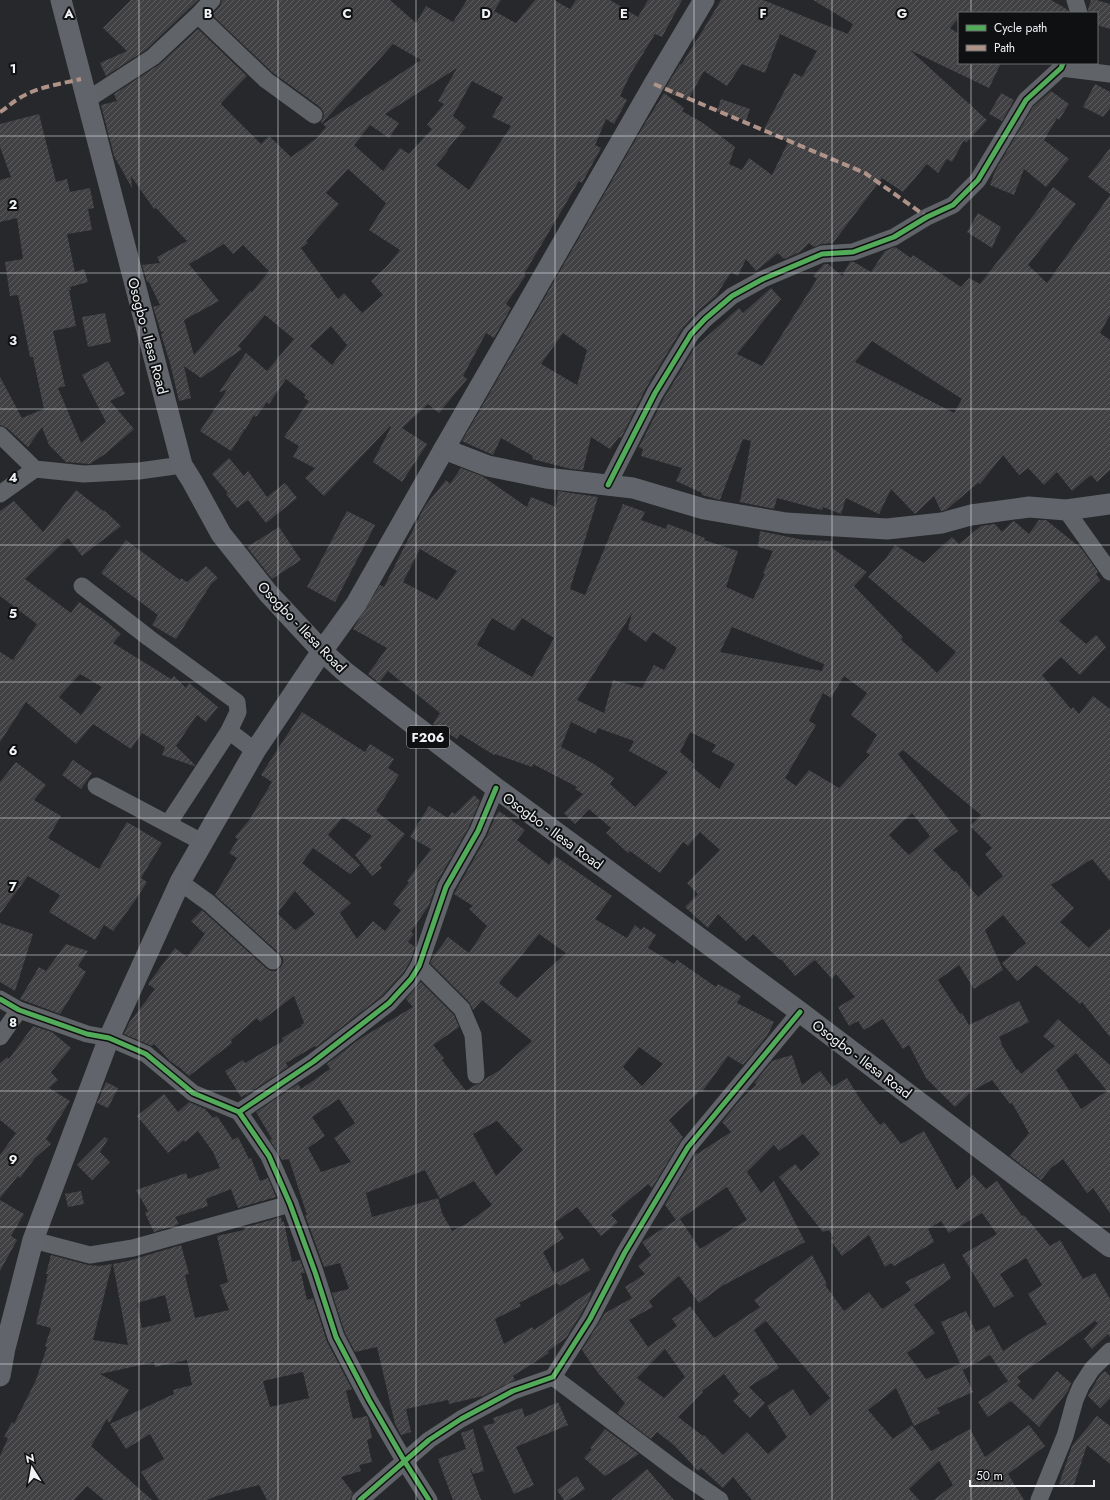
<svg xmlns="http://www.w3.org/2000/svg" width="1110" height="1500" viewBox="0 0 1110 1500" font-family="Jost,sans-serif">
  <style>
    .building { fill: url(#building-hatch); fill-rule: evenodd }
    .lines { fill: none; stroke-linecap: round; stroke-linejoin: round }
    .minor { stroke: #606368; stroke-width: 17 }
    .major { stroke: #61646a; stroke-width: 21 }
    .quiet { stroke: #af9288; stroke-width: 4; stroke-dasharray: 8 4; stroke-linecap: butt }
    .cycleway-casing { stroke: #0f1012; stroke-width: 8 }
    .cycleway { stroke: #51ab58; stroke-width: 5 }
    .grid { fill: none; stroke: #f0f2f5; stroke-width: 1; stroke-opacity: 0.55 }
    .labels { text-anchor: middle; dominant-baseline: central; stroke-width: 4; stroke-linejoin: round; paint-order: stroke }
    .shield { fill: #0f1012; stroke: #acaeb1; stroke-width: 1 }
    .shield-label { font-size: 13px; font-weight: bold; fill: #f0f2f5 }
    .street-label { font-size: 14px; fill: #f0f2f5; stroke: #0f1012 }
    .grid-label { font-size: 13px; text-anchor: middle; font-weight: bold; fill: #f0f2f5; stroke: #0f1012; stroke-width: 4; stroke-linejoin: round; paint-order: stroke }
  </style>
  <defs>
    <pattern id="building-hatch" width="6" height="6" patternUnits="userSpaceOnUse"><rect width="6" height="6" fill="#414144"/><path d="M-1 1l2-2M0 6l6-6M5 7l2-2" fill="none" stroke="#5d5d60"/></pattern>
  </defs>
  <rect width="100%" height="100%" fill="#26282b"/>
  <g class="building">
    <polygon points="131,0 198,0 147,49 106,76 100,63 127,51 103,28"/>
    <path d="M222,0H390L416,23L426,6L453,22L467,0H501L494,11L516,23L535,0H554L570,9L576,0H610L638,17L648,0H682L662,37L655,34L631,73L620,96L627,100L614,124L606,119L595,145L601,148L582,183L579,181L524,274L526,275L506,304L511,308L494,338L486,333L463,376L467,379L439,413L428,404L402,428L427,444L402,482L373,462L391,427L390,426L324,496L305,478L315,468L293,457L299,446L284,437L309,401L304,398L306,395L286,379L269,404L267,402L256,417L254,415L245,430L242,429L244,431L231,451L200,431L227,390L219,392L246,353L267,371L294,339L265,315L238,346L242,349L201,378L184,366L191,398L179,401L170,363L161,334L165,332H161L153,307L160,305L149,282H147L142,265L160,263L157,257L187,241L156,208L154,209L131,176L132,188L114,156L101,105L117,101L114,94L160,64L198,29L247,76L221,103L222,105L261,144L269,136L291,157L317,138L326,127L323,124L421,60L393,44L322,123L321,122L324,116L323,111L320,107L272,72L212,15L220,6ZM457,68L438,101L444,104L427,125L432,129L409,154L400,148L383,171L354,145L370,125L389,138L399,123L385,114ZM472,81L503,97L492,117L511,126L469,190L436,165L448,151L447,150L466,127L453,116ZM348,169L386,203L369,230L400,250L387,266L371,281L383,295L362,313L344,293L338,299L301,248L308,243L306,241L339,204L326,193ZM224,244L233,254L243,245L269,271L252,292L250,291L194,355L184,320L219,301L189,264ZM331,326L347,345L332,365L310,346Z"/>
    <path d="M721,0H763L848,34L853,24L813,0H1051L1068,10L1069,13H959V18L950,28L959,34V63H1001L989,88L910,50L987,120L966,143L964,140L952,162L947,159L938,173L927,164L903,192L882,178L833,243L821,244L814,247L809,243L800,252L784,259L778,253L756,271L746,259L738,276L731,272L716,296L698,311L682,329L646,388L621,438L619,437L610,449L591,437L583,470L571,469L532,459L533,456L501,438L493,455L462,441L644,125L664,93L684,108L682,111L703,123L735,147L729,164L742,170L749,158L772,175L788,142L764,129L794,73L802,77L817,51L780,34L765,73L742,64L727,86L704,71L688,100L665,92L667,88L666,87L680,64L681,65L703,30ZM563,333L587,350L577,385L541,364Z"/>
    <polygon points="1091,0 1096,0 1110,4 1110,29 1097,25 1097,13 1089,13 1088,9"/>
    <polygon points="1095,84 1110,92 1110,108 1103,117 1083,107"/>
    <polygon points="1051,91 1069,104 1059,120 1057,118 1044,140 1069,159 1046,187 1024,169 1014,195 990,185 995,171 1033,107"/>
    <polygon points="1001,93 1014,100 1002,121 989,114"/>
    <polygon points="721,99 750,109 746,121 717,111"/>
    <polygon points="39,114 56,182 67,179 70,192 90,188 94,208 88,209 92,230 67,234 75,272 84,269 88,282 70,287 71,290 69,290 76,326 53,331 65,386 58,388 81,443 106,422 82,375 108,361 125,394 110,401 134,429 105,454 90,464 66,462 49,445 42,427 28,447 7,428 0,425 0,377 22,418 44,409 33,357 30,357 18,295 10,296 5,262 23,259 17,218 0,222 0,180 11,177 0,147 0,124"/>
    <polygon points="1110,148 1110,194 1088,177"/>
    <path d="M1053,187L1076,204L1028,265L1047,283L1110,195V315L1100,333L1110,340V470L1097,482L1091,475L1072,491L1057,472L1044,485L1028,468L1019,475L1003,455L980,484L978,483L946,510L941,511L934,496L915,514L891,489L879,514L846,498L841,514L823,507L822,510L777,498L774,509L740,502L751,441L743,439L720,500L702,495V493L676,481L682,468L641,456L643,449L639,447L664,398L695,347L739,308L743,313L771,288L781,299L737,354L762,366L817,279L813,276L824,264H828L842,276L850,262H854L871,272L885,251L895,247L911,258L913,255L961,287L969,278L980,284L1040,207V205ZM872,341L962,399L954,413L855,362Z"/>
    <polygon points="978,213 1001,227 992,248 967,232"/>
    <polygon points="105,313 111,342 88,347 82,317"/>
    <polygon points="229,458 244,476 248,471 267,497 285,483 297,498 266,523 248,500 237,508 226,494 228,493 212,474"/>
    <path d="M461,468L482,476L527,507L531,497L556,507L558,491L598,497L570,589L585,595L623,504L645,512L641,520L666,529L668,524L705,538L704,540L738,551L726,587L753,599L765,574L763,573L773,551L758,547L760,531L804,540L832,541V548L867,572L854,586L903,637L901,640L923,659L937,673L956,652L868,577L886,558L895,545L924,563L952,537L959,544L981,526L995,524L1002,532L1012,522L1014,521L1029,534L1039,520H1046L1081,548L1098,572L1096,574L1100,580L1059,621L1086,644L1096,635L1106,647L1080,675L1061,657L1042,675L1071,709L1073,707L1079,714L1093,696L1110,709V881L1092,859L1051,885L1074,908L1060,922L1089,948L1110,928V1037L1082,1002L1080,1004L1036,965L1017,981L1002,963L1026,943L1003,915L985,930L1003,970L974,989L959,965L938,980L960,1014L962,1013L969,1025L1019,1001L1029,1022L999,1037L1002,1043L1001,1044L1017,1070L1018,1069L1021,1074L1055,1046L1043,1036L1058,1019L1110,1065V1213L1093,1188L1087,1193L1063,1159L1051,1168L1041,1180L1010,1156L1029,1133L1012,1103L1010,1104L992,1080L972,1091L955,1107L926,1078L909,1045L903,1049L883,1019L864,1030L858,1021L849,1026L838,1007L855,997L836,974L832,979L815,960L795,976L781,959L780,960L753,934L746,941L718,914L708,928L685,907L698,894L687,883L720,850L700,832L688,846L683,842L660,873L630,851L628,853L606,833L611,828L589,809L575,824L564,813L583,794L575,789L577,787L533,764L532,767L495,754L494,755L460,734L457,739L433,724L440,713L388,671L379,683L368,674L387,648L353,629L380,585L384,587L425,506L446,480L450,484ZM420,549L457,571L437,600L403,582ZM632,613L628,629L646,642L653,632L677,648L664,670L654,665L642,688L613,680L604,713L577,700ZM492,618L514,631L522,618L554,638L532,677L477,645ZM732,627L824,664L822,671L720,652ZM844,676L867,693L851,715L877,735L866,752L870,755L839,788L809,770L796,786L785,778L816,725L809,721L823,693L831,698ZM571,722L596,734L598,728L634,741L629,751L668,772L635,807L610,784L614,778L594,764L561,747ZM690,732L716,745L712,752L735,764L719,789L692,767L694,764L680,752ZM903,750L981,815L970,826L992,848L985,854L1003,876L978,897L956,871L954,872L933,850L958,831L898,754ZM912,813L930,836L909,855L889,835ZM1076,1053L1107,1091L1081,1109L1056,1070Z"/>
    <path d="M76,490L103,511L104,510L121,526L82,556L68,538L25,579L71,613L79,602L106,621L121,634L113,643L171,679L174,676L186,688L189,683L218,707L206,722L197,715L176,746L195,765L194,766L162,755L165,747L142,733L131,749L93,724L76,744L26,702L0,742V652L13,660L37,624L0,596V511L14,501L43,532ZM80,674L102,687L81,715L59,697Z"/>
    <polygon points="347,511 375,525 335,602 307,587"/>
    <polygon points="279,527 301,560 272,579 247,547"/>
    <polygon points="126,540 180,580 181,578 187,582 206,566 218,578 211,584 176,639 152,625 158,615 101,573"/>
    <path d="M302,712L365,752L370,744L394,759L388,768L399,775L376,811L405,834L380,865L382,868L372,876L355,855L372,836L343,817L328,835L360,865L350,874L313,848L302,863L351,903L340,913L357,939L373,921L385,931L401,910L393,904L409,882L407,881L431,849L410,837L429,806L448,818L452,812L455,814L474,795L480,801L469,827L437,882L429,905L411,932L414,934L408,942L415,947L410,962L403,973L382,996L316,1047L315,1046L286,1063L288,1067L246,1095V1094L241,1097L225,1071L243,1060L245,1063L283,1041L282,1038L302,1026L301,1025L304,1023L294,996L260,1022L257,1018L231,1040L232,1043L189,1076L180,1068L170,1061L154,1044L152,1046L124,1034L129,1023L155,989L148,984L175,948L187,957L205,934L191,921L202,910L266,968L271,971H276L281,967L283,963V958L280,954L215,895L237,858L229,853L238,839L235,837L250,819L272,782L261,775ZM295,891L315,914L295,930L277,913Z"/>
    <polygon points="73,760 92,773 81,789 62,775"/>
    <polygon points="16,762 46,785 34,800 61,816 48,838 99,869 127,822 162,843 141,878 147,882 134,902 113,931 104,925 95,940 49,912 60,895 28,876 0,914 0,782"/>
    <path d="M499,811L525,830L517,840L549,865L555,856L612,896L595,919L627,938L635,925L641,930L644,927L656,935L648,948L674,964L677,960L716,987L718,984L741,996L737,1003L774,1022L767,1036L743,1065L728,1056L702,1092L700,1091L669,1120L683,1137L652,1188L648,1184L611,1215L618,1222L601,1236L577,1207L554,1223L564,1238L543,1252L554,1274L583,1258L590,1270L560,1286L557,1283L519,1303L521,1306L495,1319L504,1344L532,1327L534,1330L592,1290L589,1300L581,1314L566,1338L548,1351L549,1353L513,1376L515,1380L483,1396L449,1404L448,1400L406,1409L411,1432L401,1435L395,1424L377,1347L355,1352L345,1333L332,1293L349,1289L340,1263L324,1267L308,1223L305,1215H307L289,1159L282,1160L270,1140L272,1139L256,1112L298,1084L301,1089L330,1069L327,1064L361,1038L413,1007L406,999L421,982L454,1015L459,1027L433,1045L444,1058L442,1060L466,1091L475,1085L481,1083L485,1079L500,1070L532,1041L482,1000L473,1010L469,1002L430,963L433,957L448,937L469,953L487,926L469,909L473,906L454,894L487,836L496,815ZM539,934L566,953L517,998L499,983ZM639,1047L663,1064L642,1086L623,1067ZM339,1099L355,1123L334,1138L351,1162L321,1172L308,1148L325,1136L312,1117ZM497,1121L523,1150L496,1176L473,1134ZM425,1170L440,1199L474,1181L478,1187L492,1205L466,1224L452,1231L442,1213L438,1198L372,1217L366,1193Z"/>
    <polygon points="0,923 33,934 15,991 0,982"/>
    <polygon points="66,944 88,951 78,966 86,972 60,1014 20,999 39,967 46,971"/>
    <polygon points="33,1026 52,1032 71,1048 51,1072 58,1080 49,1088 70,1101 46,1139 51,1144 35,1158 20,1178 18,1176 0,1198 0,1155 16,1133 0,1120 0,1063 7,1057 9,1059"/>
    <path d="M792,1055L802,1085L820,1071L832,1087L847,1078L862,1102L880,1125L884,1122L901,1144L924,1131L957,1190L973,1175L986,1189L997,1181L1022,1216L1024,1215L1050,1246L1060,1240L1083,1279L1095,1273L1110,1299V1337L1108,1334L1092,1349L1084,1339L1098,1323L1095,1321L1017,1377L1021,1382L1017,1385L1033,1400L1057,1371L1071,1383L1068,1391L1039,1427L1011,1401L988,1417L978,1402L1008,1381L990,1355L963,1370L941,1322L966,1311L976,1332L989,1325L1003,1351L1024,1337L1047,1324L1028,1294L1042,1285L1026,1258L1000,1274L1014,1296L994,1308L962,1255L997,1234L982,1213L949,1233L941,1221L928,1229L934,1242L894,1266L891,1263L885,1267L869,1235L842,1256L831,1241L834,1238L829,1230L823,1232L779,1177L795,1164L801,1171L820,1154L803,1134L779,1151L774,1145L747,1172L761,1193L774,1181L805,1242L722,1286L699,1303L679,1276L649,1301L653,1307L629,1320L648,1347L677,1326L672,1319L690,1306L714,1338L760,1307L754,1300L812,1255L827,1284L825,1285L844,1311L869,1292L882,1309L911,1290L905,1282L944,1263L951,1278L914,1305L935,1333L907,1353L926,1379L960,1364L973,1392L937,1408L940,1413L914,1426L896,1388L868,1410L893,1439L912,1425L931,1451L970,1429L985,1457L1029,1425L1045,1446L1008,1474L1024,1500H934L953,1485L939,1461L909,1489L919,1500H752L733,1477L723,1488L701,1468L698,1471L675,1446L657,1432L651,1439L617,1413L625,1403L598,1373L582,1350L605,1313L632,1298L625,1287L645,1274L638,1266L651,1255L642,1242L676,1220L665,1205L696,1153L697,1154L731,1132L722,1122L741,1099L756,1085L755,1082L772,1061ZM727,1187L747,1220L700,1249L680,1219ZM766,1321L830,1398L810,1416L793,1389L767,1406L787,1437L768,1454L747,1432L723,1455L704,1435L703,1436L678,1417L703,1392L702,1391L724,1374L739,1394L742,1392L733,1401L750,1418L765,1403L749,1387L779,1368L754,1330ZM665,1349L685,1377L664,1398L637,1378Z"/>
    <polygon points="106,1082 118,1088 108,1108 97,1103"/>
    <polygon points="164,1094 178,1112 189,1102 205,1109 213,1118 217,1116 233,1140 238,1137 249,1159 251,1158 260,1181 268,1178 276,1197 238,1208 231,1189 206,1199 208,1206 175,1217 179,1224 154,1232 145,1213 148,1211 136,1190 186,1173 188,1179 220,1168 213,1152 198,1131 185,1142 184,1140 168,1153 137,1116"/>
    <polygon points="105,1137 108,1139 100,1152 110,1162 92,1180 77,1165"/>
    <polygon points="81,1191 84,1204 68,1207 65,1194"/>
    <polygon points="0,1200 24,1214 11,1236 17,1240 0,1271"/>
    <path d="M281,1217L282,1222H284L292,1262L300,1260L305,1273H301L307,1300L313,1298L327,1342L352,1389L346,1391L353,1419L367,1416L368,1418L372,1438L367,1440L372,1462L359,1465L361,1471L341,1477L353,1493L350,1500H267L259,1485L216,1496L207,1500H159L141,1472L164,1459L150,1434L126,1449L110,1424L174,1394L173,1390L192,1385L187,1360L155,1367L154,1362L100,1374L129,1390L109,1423L107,1419L91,1446L152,1500H104L87,1486L74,1500H0V1456L8,1438L4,1437L12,1422L14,1424L36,1380L47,1347L45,1346L51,1328L36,1324L48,1274H46L51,1255L88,1265L99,1266L112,1264L93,1340L128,1345L113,1264L128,1261L181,1245L189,1274L185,1275L195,1318L229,1310L220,1285L228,1282L217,1236L244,1230V1228L246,1227ZM165,1295L171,1321L142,1328L137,1303ZM303,1372L309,1398L270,1407L263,1381Z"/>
    <polygon points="1105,1371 1110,1376 1110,1398 1100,1408 1088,1396 1100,1375"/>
    <polygon points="558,1402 568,1425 516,1447 534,1485 514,1494 483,1426 495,1423 493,1418 522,1408 525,1417"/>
    <polygon points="1097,1416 1110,1426 1110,1464 1087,1445 1073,1488 1059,1484 1072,1446"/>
    <polygon points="473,1429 484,1471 473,1474 471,1468 470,1469 481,1500 453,1500 438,1459 466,1449 461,1433"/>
    <polygon points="605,1429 639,1454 605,1476 584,1458 592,1449 590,1448"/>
    <polygon points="647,1469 674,1500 611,1500 627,1486"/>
    <polygon points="577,1476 585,1489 569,1500 564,1500 557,1490"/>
  </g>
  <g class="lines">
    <g class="minor">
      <polyline points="1075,0 1079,13"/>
      <polyline points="198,15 266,80 314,115"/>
      <polyline points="1061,68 1110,74"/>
      <polyline points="87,100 153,57 198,15 212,0"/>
      <polyline points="0,435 35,469 84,474 139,471 182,465"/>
      <polyline points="608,485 655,393 691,334 705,319 732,296 763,279 822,254 853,252 894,237 927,217 953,205 978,180 1026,100 1061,68 1063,63"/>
      <polyline points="0,494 35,469"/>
      <polyline points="1066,510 1110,572"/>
      <polyline points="82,586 149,638 237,702 238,712 229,731 168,824"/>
      <polyline points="229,731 255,751"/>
      <polyline points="96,786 202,842"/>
      <polyline points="180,882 209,903 273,961"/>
      <polyline points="419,966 462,1009 473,1035 476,1075"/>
      <polyline points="0,999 19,1010 87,1034 109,1038 146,1054 193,1093 239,1112 269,1156 290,1204 315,1272 336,1337 369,1400 405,1462 429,1500"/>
      <polyline points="0,1037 19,1010"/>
      <polyline points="239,1112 313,1062 353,1031 389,1003 411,979 419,966 446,887 478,831 496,788"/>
      <polyline points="33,1240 90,1255 133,1248 290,1204"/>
      <polyline points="553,1377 679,1472 720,1500"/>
      <polyline points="360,1500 429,1440 461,1419 513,1391 553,1377 590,1319 625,1252 688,1147 800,1012"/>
      <polyline points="1039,1500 1065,1436 1075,1400 1081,1386 1092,1369 1110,1351"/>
    </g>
    <g class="major">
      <polyline points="61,0 182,465 192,481 221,534 268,593 322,651 344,671 496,788 800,1012 1110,1247"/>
      <polyline points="444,449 488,466 546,478 633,488 704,509 786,523 887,529 942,523 971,515 1029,507 1066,510 1110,504"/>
      <polyline points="0,1376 5,1348 33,1240 109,1038 180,882 255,751 322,651 356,604 444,449 654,84 704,0"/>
    </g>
    <g class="quiet">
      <polyline points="654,84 865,173 927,217"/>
      <path d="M0,112C7,108 11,103 18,99C36,87 61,84 81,79"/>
    </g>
    <defs>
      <g id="cycleway">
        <polyline points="608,485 655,393 691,334 705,319 732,296 763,279 822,254 853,252 894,237 927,217 953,205 978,180 1026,100 1061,68 1063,63"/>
        <polyline points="0,999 19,1010 87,1034 109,1038 146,1054 193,1093 239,1112 269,1156 290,1204 315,1272 336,1337 369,1400 405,1462 429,1500"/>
        <polyline points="239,1112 313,1062 353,1031 389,1003 411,979 419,966 446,887 478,831 496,788"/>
        <polyline points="360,1500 429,1440 461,1419 513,1391 553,1377 590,1319 625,1252 688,1147 800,1012"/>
      </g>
    </defs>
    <use href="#cycleway" class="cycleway-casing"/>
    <use href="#cycleway" class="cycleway"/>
  </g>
  <path class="grid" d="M139,0V1500M278,0V1500M416,0V1500M555,0V1500M694,0V1500M832,0V1500M971,0V13M971,63V1500M0,136H1110M0,273H1110M0,409H1110M0,545H1110M0,682H1110M0,818H1110M0,955H1110M0,1091H1110M0,1227H1110M0,1364H1110"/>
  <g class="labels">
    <rect class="shield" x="407" y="726" width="42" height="22" rx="3"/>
    <g class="shield-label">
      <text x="428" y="737">F206</text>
    </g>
    <g class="street-label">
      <text transform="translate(148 336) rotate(75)">Osogbo - Ilesa Road</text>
      <text transform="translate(302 627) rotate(46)">Osogbo - Ilesa Road</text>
      <text transform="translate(553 831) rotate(36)">Osogbo - Ilesa Road</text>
      <text transform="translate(862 1059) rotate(37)">Osogbo - Ilesa Road</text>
    </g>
  </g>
  <g class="grid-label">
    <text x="69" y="18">A</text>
    <text x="208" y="18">B</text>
    <text x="347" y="18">C</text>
    <text x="486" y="18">D</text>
    <text x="624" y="18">E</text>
    <text x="763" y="18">F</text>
    <text x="902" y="18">G</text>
    <text x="13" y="73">1</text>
    <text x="13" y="209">2</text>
    <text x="13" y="345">3</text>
    <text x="13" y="482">4</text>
    <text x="13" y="618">5</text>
    <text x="13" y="755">6</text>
    <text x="13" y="891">7</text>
    <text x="13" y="1027">8</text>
    <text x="13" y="1164">9</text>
  </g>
  <rect x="958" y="12" width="140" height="52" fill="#0f1012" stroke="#696a6d"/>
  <rect x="966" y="25" width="20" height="6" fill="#51ab58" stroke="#696a6d"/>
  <text x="994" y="32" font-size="12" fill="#f0f2f5">Cycle path</text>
  <rect x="966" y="45" width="20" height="6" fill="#af9288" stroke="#696a6d"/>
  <text x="994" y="52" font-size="12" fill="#f0f2f5">Path</text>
  <g transform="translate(32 1468) rotate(349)" stroke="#0f1012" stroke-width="3" paint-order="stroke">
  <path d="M0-3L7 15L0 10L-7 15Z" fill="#f0f2f5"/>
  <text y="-6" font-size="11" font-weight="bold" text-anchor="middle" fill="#f0f2f5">N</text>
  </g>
  <path d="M970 1480v6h124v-6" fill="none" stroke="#f0f2f5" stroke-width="2"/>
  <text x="976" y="1480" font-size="12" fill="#f0f2f5" stroke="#0f1012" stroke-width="3" paint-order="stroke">50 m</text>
</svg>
